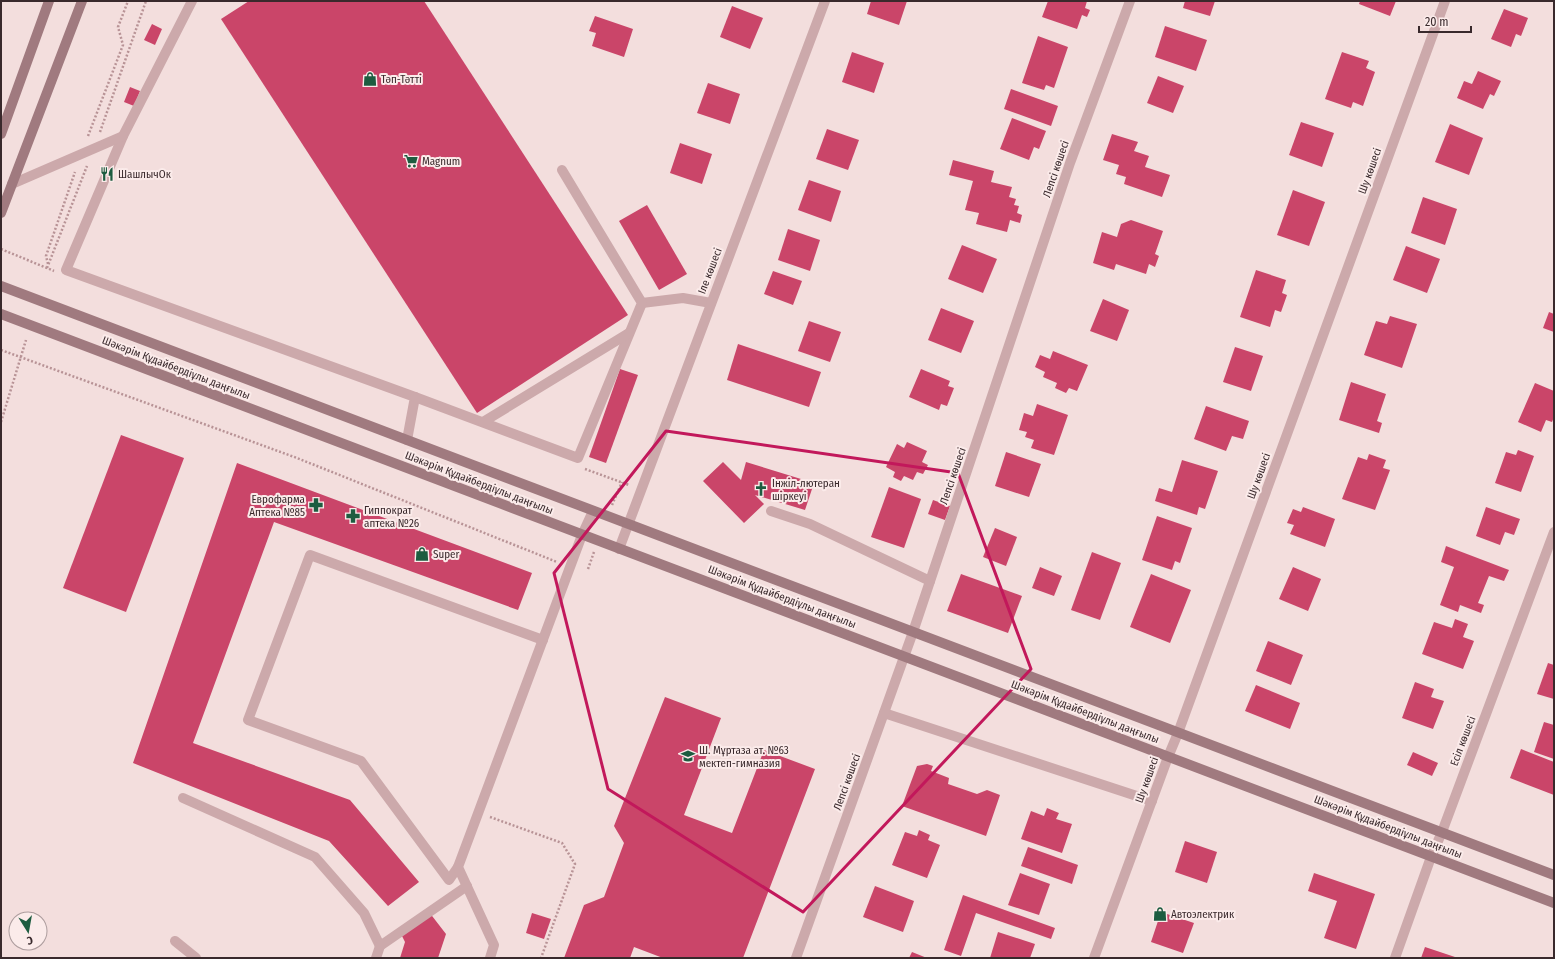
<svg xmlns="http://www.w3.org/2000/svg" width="1555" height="959" viewBox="0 0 1555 959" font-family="'Fira Sans Condensed',sans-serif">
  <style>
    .building { fill: #ca4569 }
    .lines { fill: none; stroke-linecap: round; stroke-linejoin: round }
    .path { stroke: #b89396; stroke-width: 2.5; stroke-dasharray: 2 2; stroke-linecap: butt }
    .service { stroke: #cca9ab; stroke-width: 10 }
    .minor { stroke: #cca9ab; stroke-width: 10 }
    .secondary { stroke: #a07a7f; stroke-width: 10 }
    .marked { fill: none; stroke: #c2185b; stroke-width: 3; stroke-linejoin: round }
    .labels { text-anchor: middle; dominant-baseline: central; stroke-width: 4; stroke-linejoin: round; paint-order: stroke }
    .poi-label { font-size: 11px; fill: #39292c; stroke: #fbebea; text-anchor: start }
    .street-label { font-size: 11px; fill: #39292c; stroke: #fbebea }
  </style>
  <rect width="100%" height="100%" fill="#f3dedd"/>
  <g class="building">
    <polygon points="249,1 424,1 628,315 477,413 221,19"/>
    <polygon points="871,1 907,1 899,25 867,14"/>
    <polygon points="1048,1 1087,1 1085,8 1090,10 1087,17 1082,15 1077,29 1042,17"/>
    <polygon points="1185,1 1215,1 1210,16 1183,8"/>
    <polygon points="1360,1 1396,1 1390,16 1359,4"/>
    <polygon points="732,6 763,18 750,49 720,37"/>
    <polygon points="1504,9 1528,18 1521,36 1516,34 1511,47 1491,39"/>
    <polygon points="595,16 633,29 624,57 592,46 596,33 589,31"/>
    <polygon points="152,24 162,29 155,45 144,40"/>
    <polygon points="1165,26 1207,40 1196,71 1155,57"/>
    <polygon points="1038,36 1068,47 1054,88 1046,85 1044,90 1022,83"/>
    <polygon points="852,52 884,63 874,93 842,82"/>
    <polygon points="1342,52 1369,61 1366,68 1375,72 1363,106 1353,102 1351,108 1325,99"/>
    <polygon points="1478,71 1501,81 1494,96 1490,94 1483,109 1457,98 1464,81 1472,84"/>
    <polygon points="1158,76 1184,86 1173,113 1147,103"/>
    <polygon points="708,83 740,94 730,124 697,113"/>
    <polygon points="130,87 140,91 134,106 124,102"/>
    <polygon points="1011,89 1058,106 1051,126 1004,109"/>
    <polygon points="1012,118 1046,131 1039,149 1034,147 1029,160 1000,149"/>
    <polygon points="1301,122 1334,133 1322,167 1289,155"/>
    <polygon points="1450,124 1483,138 1469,175 1435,162"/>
    <polygon points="827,129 859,140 848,170 816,159"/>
    <polygon points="1112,134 1138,142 1134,151 1149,156 1145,167 1170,175 1162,197 1124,184 1126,177 1116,174 1119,165 1103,160"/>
    <polygon points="680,143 712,154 702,184 670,173"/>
    <polygon points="953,160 994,171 991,182 1012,187 1009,197 1016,199 1014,205 1019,206 1017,213 1022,215 1020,223 1010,220 1007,232 976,224 979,213 965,210 973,181 949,175"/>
    <polygon points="809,180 841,191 831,222 798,210"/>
    <polygon points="1293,190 1325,202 1309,246 1277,235"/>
    <polygon points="1423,197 1457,209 1445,245 1411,233"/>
    <polygon points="647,205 687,274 659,290 619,221"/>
    <polygon points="1131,220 1163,231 1155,254 1159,256 1155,267 1149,264 1146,274 1116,264 1114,270 1093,263 1102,232 1117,237 1121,224"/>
    <polygon points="788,229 820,240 810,271 778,260"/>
    <polygon points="962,245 997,259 983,293 948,279"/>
    <polygon points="1406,246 1440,259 1427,293 1393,280"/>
    <polygon points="1256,270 1286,280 1282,293 1287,295 1281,312 1275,310 1270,327 1240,317"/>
    <polygon points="773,271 802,281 793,305 764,294"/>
    <polygon points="1103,299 1129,310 1117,341 1090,331"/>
    <polygon points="941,308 974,321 961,353 928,340"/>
    <polygon points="1549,312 1554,314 1554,332 1543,328"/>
    <polygon points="1390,316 1417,324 1402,368 1364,355 1376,321 1387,324"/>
    <polygon points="809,321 841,332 830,362 798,351"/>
    <polygon points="738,344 821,372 809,407 727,380"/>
    <polygon points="1235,347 1263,356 1251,391 1223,382"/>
    <polygon points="1053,351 1088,365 1077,391 1069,388 1066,393 1055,388 1057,383 1043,377 1045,372 1035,367 1040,355 1050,359"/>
    <polygon points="620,369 638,375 606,463 589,457"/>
    <polygon points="921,369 950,381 948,386 954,388 947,406 941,404 939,410 909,397"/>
    <polygon points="1351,382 1386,394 1377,421 1382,423 1379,433 1339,420"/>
    <polygon points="1535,383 1554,391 1554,417 1552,422 1546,420 1541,432 1518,422"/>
    <polygon points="1037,404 1068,415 1054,455 1031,448 1034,440 1025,437 1027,432 1019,430 1024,413 1033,416"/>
    <polygon points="1206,406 1249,421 1243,439 1232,436 1226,451 1194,439"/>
    <polygon points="121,435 184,458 126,612 63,588"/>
    <polygon points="907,442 927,451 922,462 928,465 923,474 917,472 913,480 904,476 901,481 893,477 895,472 886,467 897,444 904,448"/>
    <polygon points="1518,450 1534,456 1521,492 1495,483 1506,452 1516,455"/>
    <polygon points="1006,452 1041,464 1029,497 995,486"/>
    <polygon points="1369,454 1386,460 1383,468 1390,470 1375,510 1342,499 1358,457 1367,460"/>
    <polygon points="1182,460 1218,471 1205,509 1199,507 1197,515 1155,501 1159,488 1172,492"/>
    <polygon points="723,462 741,480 746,462 814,483 805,510 755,495 764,504 744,523 703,481"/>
    <polygon points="237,463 532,573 518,610 274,522 193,743 350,800 419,882 388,906 329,841 133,763"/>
    <polygon points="889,487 921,499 904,548 871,537"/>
    <polygon points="933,500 950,506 945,520 928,514"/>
    <polygon points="1303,507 1335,519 1325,547 1290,534 1294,525 1287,523 1293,509 1301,512"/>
    <polygon points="1486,507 1520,519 1514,535 1505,532 1500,545 1476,536"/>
    <polygon points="1157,516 1192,528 1180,563 1175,561 1172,570 1142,560"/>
    <polygon points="995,528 1017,537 1006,566 983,557"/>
    <polygon points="1446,546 1509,570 1504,581 1489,576 1478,603 1484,605 1481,613 1460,605 1458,612 1440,605 1454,567 1441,562"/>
    <polygon points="1092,552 1121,563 1100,620 1071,610"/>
    <polygon points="1040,567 1062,576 1054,596 1032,588"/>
    <polygon points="1293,567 1321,579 1308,611 1279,599"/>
    <polygon points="961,574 1022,596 1008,633 947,611"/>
    <polygon points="1151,574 1191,590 1170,643 1130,627"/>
    <polygon points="1455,619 1468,624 1463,637 1474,641 1463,669 1422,654 1434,622 1452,628"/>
    <polygon points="1268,641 1303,655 1291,685 1256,671"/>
    <polygon points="1548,663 1554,665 1554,699 1537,694"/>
    <polygon points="1415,682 1434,689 1431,697 1444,701 1433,729 1402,718"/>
    <polygon points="1256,685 1300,703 1290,729 1245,711"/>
    <polygon points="665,697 721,718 684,815 732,833 764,750 815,769 743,958 663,958 634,947 630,958 564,958 584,905 604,897 624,843 614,826"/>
    <polygon points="1544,722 1554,725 1554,759 1534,752"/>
    <polygon points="1521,749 1554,762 1554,795 1510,778"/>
    <polygon points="1413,752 1438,763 1432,776 1407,765"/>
    <polygon points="927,764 933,766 931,771 949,778 948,784 977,794 987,790 1000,795 986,836 902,806 917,766"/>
    <polygon points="1047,808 1059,813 1056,819 1072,824 1062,853 1021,839 1031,811 1044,816"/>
    <polygon points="919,830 930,835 928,840 940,845 927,878 892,865 905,832 917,836"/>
    <polygon points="1185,841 1217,852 1207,883 1175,872"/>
    <polygon points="1028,847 1078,865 1072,884 1021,866"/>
    <polygon points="1020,873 1050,884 1039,915 1008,905"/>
    <polygon points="1314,873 1375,894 1356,949 1324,938 1337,901 1308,891"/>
    <polygon points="875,886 914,901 903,932 863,917"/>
    <polygon points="963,895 1055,928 1051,939 976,913 961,956 944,950"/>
    <polygon points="429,912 446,934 438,958 400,958 405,942 401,934"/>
    <polygon points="1161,912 1194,923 1183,953 1151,942"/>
    <polygon points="532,913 551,919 544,939 526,933"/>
    <polygon points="998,932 1035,944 1030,958 990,958"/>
    <polygon points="1425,947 1458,958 1421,958"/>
    <polygon points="912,952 927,958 909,958"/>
  </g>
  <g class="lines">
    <g class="path">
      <polyline points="100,132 146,1"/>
      <polyline points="88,136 123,45 118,27 128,1"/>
      <polyline points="1,249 54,271"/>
      <polyline points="48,264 46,256 75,172"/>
      <polyline points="47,268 87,166"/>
      <polyline points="1,350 297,458 557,562"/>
      <polyline points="1,422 26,340"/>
      <polyline points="585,469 629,485"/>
      <polyline points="612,505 622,482"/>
      <polyline points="588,569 594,552"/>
      <polyline points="490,817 562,843 575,864 541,958"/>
    </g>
    <g class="service">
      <polyline points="192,1 123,136 66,270 415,397 407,440"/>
      <polyline points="12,184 123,136"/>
      <polyline points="642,303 683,298 711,303"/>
      <polyline points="415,397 578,458 642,303 562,170"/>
      <polyline points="483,422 629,333"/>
      <polyline points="771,511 810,524 930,581"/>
      <polyline points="884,713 1152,801"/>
      <polyline points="183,798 315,857 364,913 380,946"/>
      <polyline points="458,867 449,880 361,761 248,720 310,555 543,640"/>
      <polyline points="175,941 196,958"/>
      <polyline points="376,958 380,946 467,886"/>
      <polyline points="490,958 494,945 458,867 582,535 593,511"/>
    </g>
    <g class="minor">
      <polyline points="619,549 825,1"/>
      <polyline points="796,958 913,632 1070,163 1130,1"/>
      <polyline points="1094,958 1168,757 1178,733 1445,1"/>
      <polyline points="1395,958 1431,857 1442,832 1554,532"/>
    </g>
    <g class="secondary">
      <polyline points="1,134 49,1"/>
      <polyline points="1,213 82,1"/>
      <polyline points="1,286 1554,875"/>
      <polyline points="1,314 1554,903"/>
    </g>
  </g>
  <path class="marked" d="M666,431L958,473L1031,669L803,912L608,789L554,573Z"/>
  <defs>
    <symbol id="shop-bare" viewBox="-9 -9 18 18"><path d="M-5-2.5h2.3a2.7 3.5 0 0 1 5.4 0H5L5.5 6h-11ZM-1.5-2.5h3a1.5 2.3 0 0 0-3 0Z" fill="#1d5c40" stroke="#fbebea" stroke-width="2.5" paint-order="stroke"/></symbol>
    <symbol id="supermarket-bare" viewBox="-9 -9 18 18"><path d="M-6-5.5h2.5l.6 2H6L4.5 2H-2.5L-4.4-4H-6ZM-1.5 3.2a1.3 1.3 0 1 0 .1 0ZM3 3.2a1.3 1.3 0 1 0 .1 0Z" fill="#1d5c40" stroke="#fbebea" stroke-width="2.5" paint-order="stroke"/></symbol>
    <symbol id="restaurant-bare" viewBox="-9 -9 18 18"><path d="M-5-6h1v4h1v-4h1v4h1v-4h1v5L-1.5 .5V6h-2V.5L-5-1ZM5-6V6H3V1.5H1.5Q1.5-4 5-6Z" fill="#1d5c40" stroke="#fbebea" stroke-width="2.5" paint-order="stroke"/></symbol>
    <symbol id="church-bare" viewBox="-9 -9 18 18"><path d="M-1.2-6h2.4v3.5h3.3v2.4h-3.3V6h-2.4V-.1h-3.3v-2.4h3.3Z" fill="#1d5c40" stroke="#fbebea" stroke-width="2.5" paint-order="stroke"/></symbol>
    <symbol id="pharmacy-bare" viewBox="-9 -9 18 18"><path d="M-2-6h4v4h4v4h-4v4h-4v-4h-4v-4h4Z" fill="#1d5c40" stroke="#fbebea" stroke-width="2.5" paint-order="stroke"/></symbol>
    <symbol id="school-bare" viewBox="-9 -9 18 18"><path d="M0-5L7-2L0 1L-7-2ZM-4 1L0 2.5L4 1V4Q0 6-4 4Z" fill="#1d5c40" stroke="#fbebea" stroke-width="2.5" paint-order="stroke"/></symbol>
  </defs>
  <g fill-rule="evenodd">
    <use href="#shop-bare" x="360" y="69" width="20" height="20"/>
    <use href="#supermarket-bare" x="401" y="151" width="20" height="20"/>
    <use href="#restaurant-bare" x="97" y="164" width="20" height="20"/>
    <use href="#church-bare" x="751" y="479" width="20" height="20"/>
    <use href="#pharmacy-bare" x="306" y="495" width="20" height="20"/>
    <use href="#pharmacy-bare" x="343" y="506" width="20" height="20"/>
    <use href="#shop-bare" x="412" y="544" width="20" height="20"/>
    <use href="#school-bare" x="678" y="746" width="20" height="20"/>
    <use href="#shop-bare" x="1150" y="904" width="20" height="20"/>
  </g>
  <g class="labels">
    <g class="poi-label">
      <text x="381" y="79">Тәп-Тәтті</text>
      <text x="422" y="161">Magnum</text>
      <text x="118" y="174">ШашлычОк</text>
      <text x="772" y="483">Інжіл-лютеран<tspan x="772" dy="13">шіркеуі</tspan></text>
      <text x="305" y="499" text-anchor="end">Еврофарма<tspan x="305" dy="13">Аптека №85</tspan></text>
      <text x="364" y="510">Гиппократ<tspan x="364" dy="13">аптека №26</tspan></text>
      <text x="433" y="554">Super</text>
      <text x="699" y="750">Ш. Мұртаза ат. №63<tspan x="699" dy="13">мектеп-гимназия</tspan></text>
      <text x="1171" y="914">Автоэлектрик</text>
    </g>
    <g class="street-label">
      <text transform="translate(1056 169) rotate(-71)">Лепсі көшесі</text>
      <text transform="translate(1370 171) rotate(-70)">Шу көшесі</text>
      <text transform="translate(710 271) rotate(-69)">Іле көшесі</text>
      <text transform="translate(176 368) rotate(21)">Шәкәрім Құдайбердіұлы даңғылы</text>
      <text transform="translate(953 476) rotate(-71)">Лепсі көшесі</text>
      <text transform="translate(1259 476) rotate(-70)">Шу көшесі</text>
      <text transform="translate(479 483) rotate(21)">Шәкәрім Құдайбердіұлы даңғылы</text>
      <text transform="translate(782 597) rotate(21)">Шәкәрім Құдайбердіұлы даңғылы</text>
      <text transform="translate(1085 712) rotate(21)">Шәкәрім Құдайбердіұлы даңғылы</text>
      <text transform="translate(1463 741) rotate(-69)">Есіл көшесі</text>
      <text transform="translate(1147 780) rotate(-70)">Шу көшесі</text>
      <text transform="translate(847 782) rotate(-70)">Лепсі көшесі</text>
      <text transform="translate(1388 827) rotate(21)">Шәкәрім Құдайбердіұлы даңғылы</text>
    </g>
  </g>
  <rect width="1555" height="959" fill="none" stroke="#39292c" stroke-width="4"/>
  <g transform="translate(28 931) rotate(169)"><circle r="19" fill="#fbebea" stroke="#ad9d9e"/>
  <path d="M0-3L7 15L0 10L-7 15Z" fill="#1d5c40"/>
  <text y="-6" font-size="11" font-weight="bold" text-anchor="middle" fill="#39292c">С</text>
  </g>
  <path d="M1419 26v6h52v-6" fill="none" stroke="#39292c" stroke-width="2"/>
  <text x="1425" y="26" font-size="12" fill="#39292c" stroke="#fbebea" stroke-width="3" paint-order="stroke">20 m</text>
</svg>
